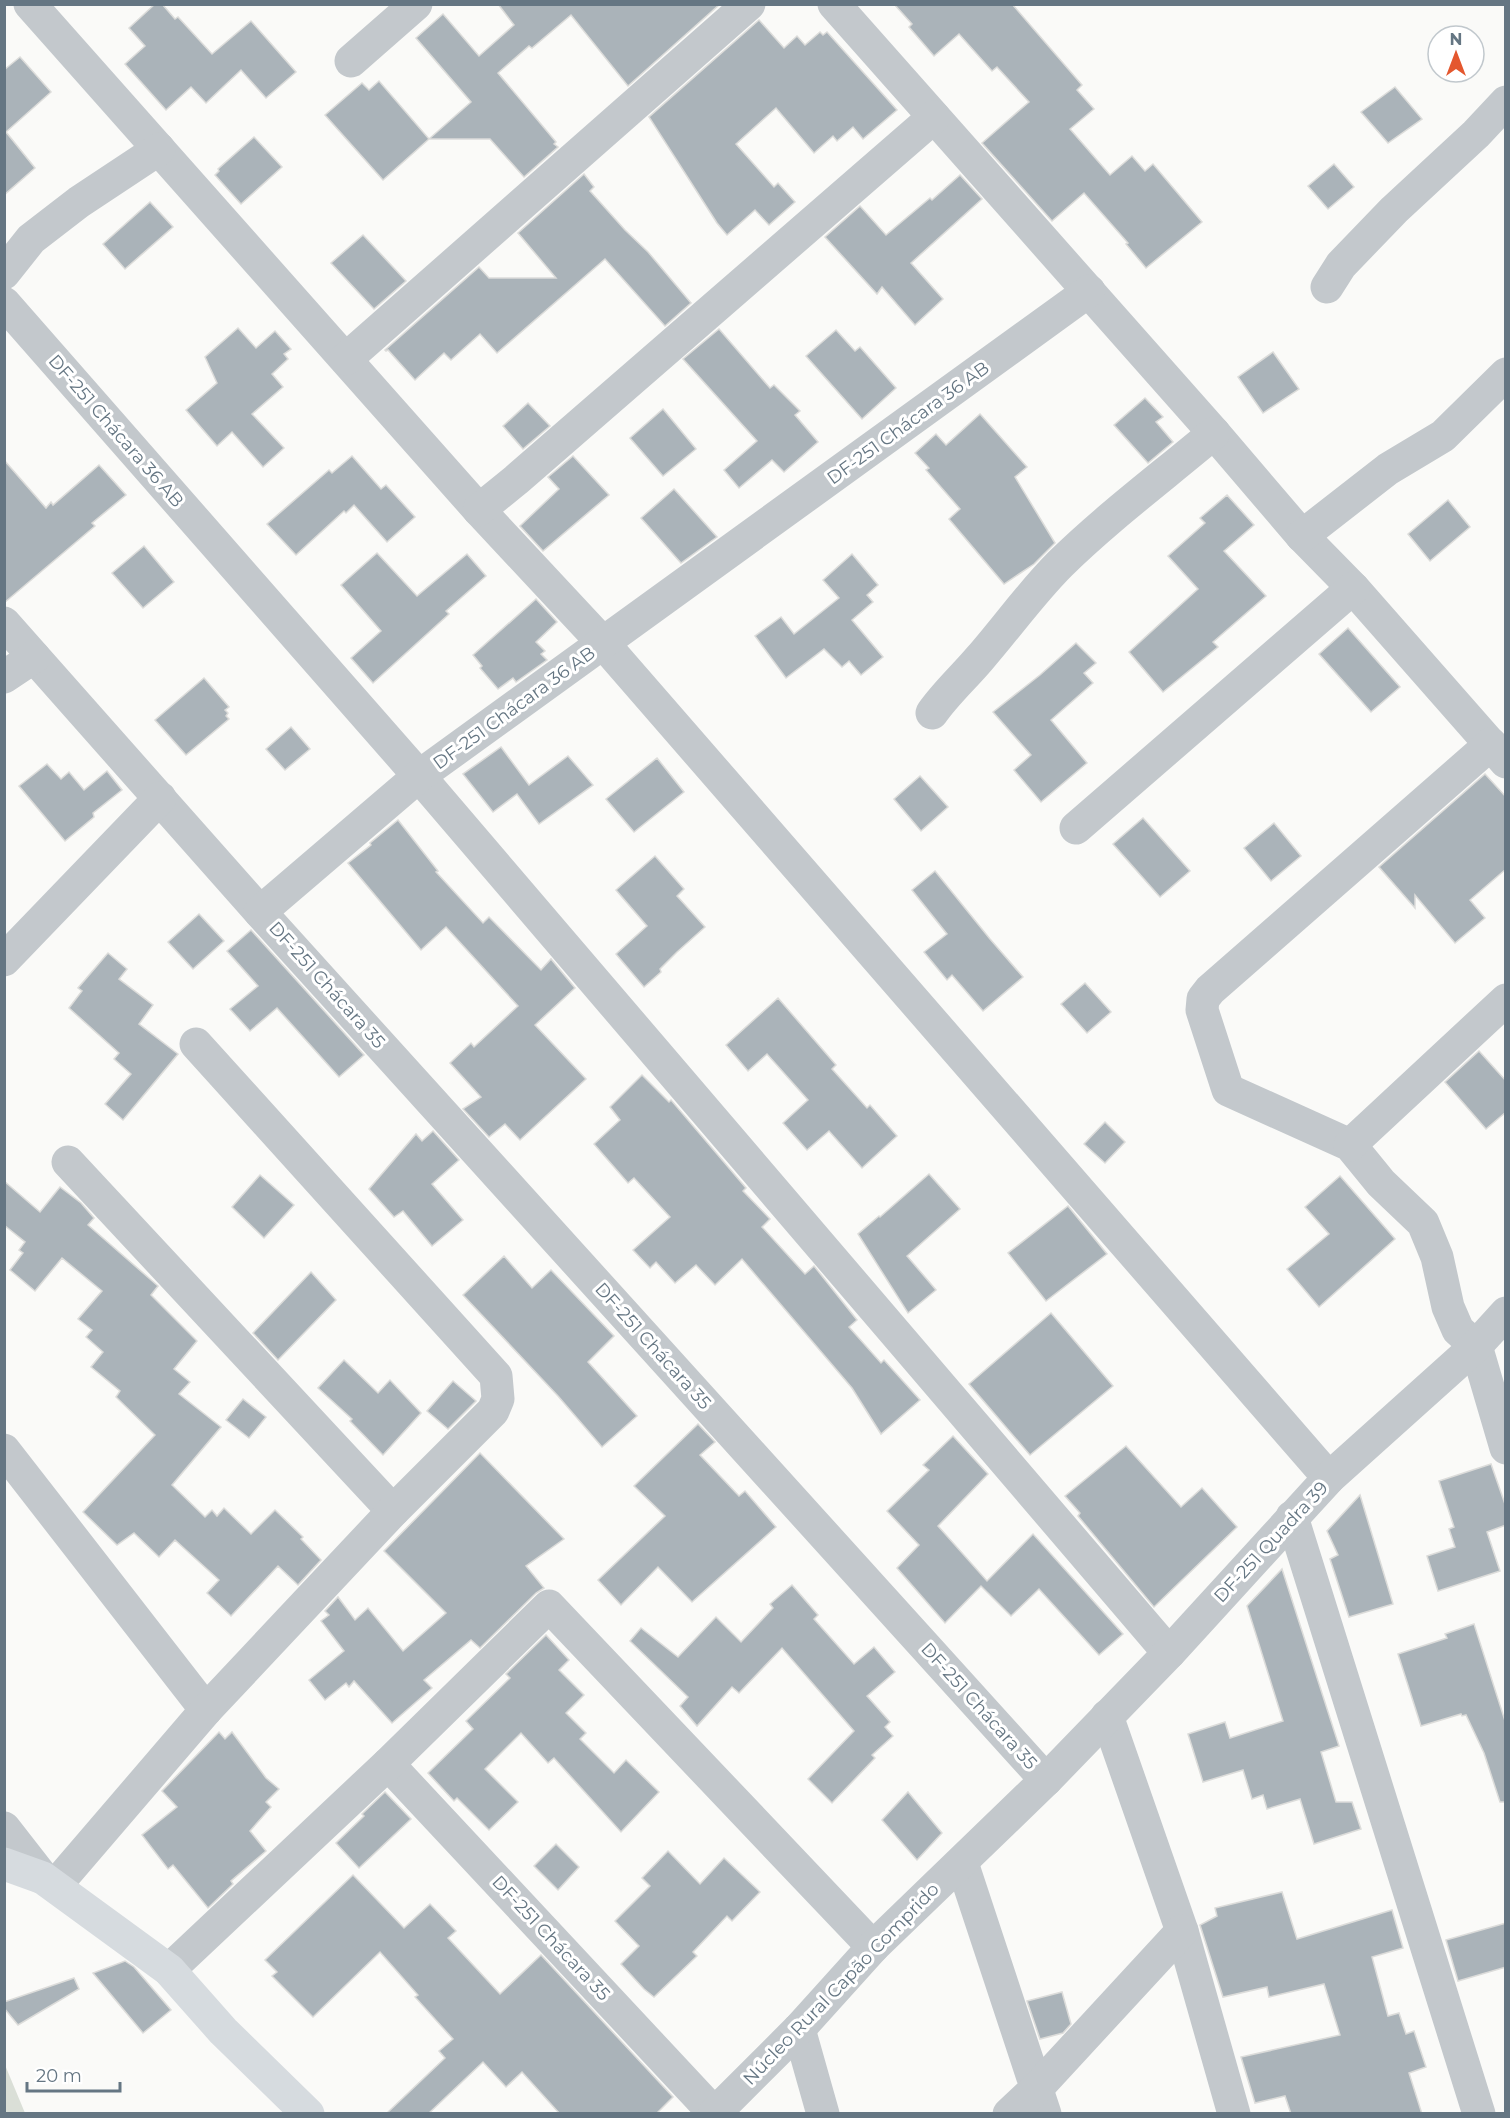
<svg xmlns="http://www.w3.org/2000/svg" width="1510" height="2118" viewBox="0 0 1510 2118" font-family="Montserrat,sans-serif">
  <style>
    .green { fill: #dadfd7 }
    .building { fill: #aab3b9; stroke: #dcdcda; stroke-width: 1.5 }
    .lines { fill: none; stroke-linecap: round; stroke-linejoin: round }
    .street { stroke: #c3c8cc; stroke-width: 33 }
    .secondary { stroke: #d6dbdf; stroke-width: 33 }
    .labels { text-anchor: middle; dominant-baseline: central; stroke-width: 6; stroke-linejoin: round; paint-order: stroke }
    .street-label { font-size: 18px; fill: #657683; stroke: #fff }
  </style>
  <rect width="100%" height="100%" fill="#fafaf8"/>
  <polygon class="green" points="5,2065 25,2113 5,2113"/>
  <g class="building">
    <polygon points="155,4 162,4 175,19 178,17 212,54 251,21 296,72 266,98 241,70 206,103 191,87 166,110 125,64 145,46 129,28"/>
    <polygon points="498,4 720,4 628,86 571,15 532,48 529,46 498,73 556,142 554,144 558,147 524,177 490,139 429,139 383,180 325,115 362,83 369,90 379,81 429,139 471,102 416,38 443,14 479,56 514,25"/>
    <polygon points="894,4 1012,4 1082,85 1077,90 1094,109 1070,129 1110,175 1132,156 1145,171 1153,164 1202,222 1146,268 1126,244 1128,243 1084,193 1052,221 982,143 1029,102 997,67 992,71 959,34 934,56 909,27 912,24"/>
    <polygon points="759,20 784,48 797,36 805,45 820,32 823,35 827,32 897,110 863,139 853,127 837,141 833,136 814,153 776,108 736,144 774,187 778,183 795,202 769,225 755,210 727,235 717,223 649,117"/>
    <polygon points="20,57 51,92 6,132 35,168 4,195 4,70"/>
    <polygon points="1395,87 1422,119 1388,143 1361,112"/>
    <polygon points="254,137 282,167 241,204 215,175 219,171 218,169"/>
    <polygon points="1334,164 1354,187 1328,209 1308,186"/>
    <polygon points="584,174 594,187 590,191 625,230 648,252 691,303 665,326 605,259 497,353 480,334 451,360 444,353 415,380 388,350 386,351 385,350 479,267 489,278 556,278 518,233"/>
    <polygon points="960,175 982,199 911,263 943,299 915,325 882,287 877,294 825,237 860,206 886,235 930,198 932,200"/>
    <polygon points="150,202 173,227 125,269 103,244"/>
    <polygon points="363,235 406,281 374,309 331,263"/>
    <polygon points="238,328 256,348 275,331 291,349 284,354 288,359 272,374 283,387 252,414 284,448 263,467 232,432 217,446 186,410 217,383 205,357"/>
    <polygon points="719,329 770,388 774,385 800,411 795,415 818,442 784,472 772,460 739,488 724,470 757,441 683,359"/>
    <polygon points="836,330 855,351 860,347 896,388 862,419 806,356"/>
    <polygon points="1273,352 1299,389 1263,413 1238,377"/>
    <polygon points="1145,398 1163,417 1156,422 1173,442 1148,463 1114,425"/>
    <polygon points="528,403 550,426 523,449 503,426"/>
    <polygon points="663,409 696,449 663,476 630,438"/>
    <polygon points="980,414 1027,467 1015,477 1055,543 1034,564 1004,584 949,519 960,509 926,470 929,468 915,453 936,434 946,445"/>
    <polygon points="352,456 381,489 386,485 415,517 387,542 354,505 346,513 344,511 296,555 267,524 329,470 332,473"/>
    <polygon points="573,456 609,495 543,551 520,526 559,489 548,477"/>
    <polygon points="4,460 46,508 51,502 53,505 99,465 126,495 92,523 95,526 4,603"/>
    <polygon points="674,489 717,537 681,563 641,518"/>
    <polygon points="1227,495 1254,525 1224,551 1266,596 1213,642 1218,647 1163,692 1129,652 1198,589 1168,556 1205,523 1200,518"/>
    <polygon points="1448,500 1470,527 1430,561 1408,534"/>
    <polygon points="144,546 174,582 143,608 112,573"/>
    <polygon points="377,553 417,596 467,554 486,576 446,611 449,614 373,683 351,658 381,631 341,585"/>
    <polygon points="852,554 878,585 867,595 873,602 852,620 883,657 861,675 849,661 842,667 824,649 786,678 755,636 781,617 794,634 839,598 823,580"/>
    <polygon points="536,599 557,622 536,642 545,651 541,654 547,660 516,682 513,678 498,689 480,668 482,666 473,655"/>
    <polygon points="1348,628 1400,687 1371,712 1319,654"/>
    <polygon points="1076,643 1096,663 1084,673 1093,683 1051,720 1087,763 1041,802 1014,770 1031,755 993,712 1040,675"/>
    <polygon points="204,678 229,707 225,710 228,713 226,716 229,719 186,755 155,720"/>
    <polygon points="291,727 310,749 285,770 266,749"/>
    <polygon points="501,747 529,785 568,756 593,785 539,824 517,794 493,812 463,774"/>
    <polygon points="657,758 684,792 634,832 606,799"/>
    <polygon points="47,764 61,779 69,772 84,790 107,771 122,790 93,813 94,817 65,841 19,786"/>
    <polygon points="1485,774 1506,797 1506,869 1470,900 1485,918 1455,943 1415,895 1415,908 1379,867"/>
    <polygon points="920,776 948,807 921,831 894,799"/>
    <polygon points="1143,818 1190,871 1160,897 1113,844"/>
    <polygon points="398,820 438,871 436,872 483,923 489,917 541,970 551,959 575,988 535,1025 586,1079 520,1140 505,1124 489,1137 463,1109 481,1097 450,1063 471,1043 474,1047 518,1006 446,927 421,950 348,863 371,845 370,843"/>
    <polygon points="1274,823 1301,856 1271,881 1244,848"/>
    <polygon points="655,856 684,889 677,896 705,927 677,952 660,969 661,972 644,987 616,954 647,926 616,890"/>
    <polygon points="935,871 990,939 1023,977 983,1011 952,975 947,980 924,952 947,934 912,890"/>
    <polygon points="199,914 224,941 193,969 168,942"/>
    <polygon points="251,930 364,1055 339,1077 277,1008 250,1031 230,1009 258,986 227,951"/>
    <polygon points="108,953 127,969 119,979 153,1005 139,1024 178,1054 123,1120 105,1104 131,1074 114,1059 119,1053 69,1008 82,991 78,988"/>
    <polygon points="1085,983 1111,1012 1087,1033 1061,1004"/>
    <polygon points="778,998 836,1065 832,1069 867,1108 870,1105 897,1136 862,1168 829,1131 807,1150 783,1123 808,1100 767,1054 748,1071 726,1045"/>
    <polygon points="1479,1051 1506,1081 1506,1112 1486,1129 1445,1082"/>
    <polygon points="642,1075 669,1102 671,1100 746,1188 743,1191 770,1219 762,1227 805,1274 814,1266 857,1320 849,1327 881,1363 884,1360 920,1400 881,1434 852,1388 742,1259 715,1285 696,1265 675,1283 656,1262 650,1268 633,1250 670,1217 634,1178 628,1183 594,1144 620,1120 610,1107"/>
    <polygon points="1105,1122 1125,1142 1105,1163 1084,1144"/>
    <polygon points="433,1131 459,1160 432,1184 463,1220 432,1246 403,1211 394,1217 369,1189 416,1134 422,1141"/>
    <polygon points="929,1174 960,1209 907,1256 936,1290 908,1313 858,1234 879,1216 880,1217"/>
    <polygon points="260,1175 294,1205 264,1238 232,1207"/>
    <polygon points="1340,1176 1395,1239 1319,1307 1287,1269 1329,1234 1305,1207"/>
    <polygon points="4,1181 40,1212 60,1187 81,1203 94,1218 88,1225 158,1286 151,1295 197,1341 174,1369 190,1382 179,1394 221,1427 172,1485 205,1517 212,1510 217,1516 224,1508 251,1534 275,1510 303,1537 301,1539 321,1560 298,1585 278,1566 231,1616 207,1593 219,1580 175,1540 159,1557 134,1533 117,1545 83,1512 155,1435 116,1397 120,1391 91,1367 103,1352 86,1337 92,1330 78,1319 102,1291 62,1258 35,1291 10,1270 23,1253 19,1250 25,1242 4,1225"/>
    <polygon points="1068,1206 1107,1254 1046,1301 1008,1253"/>
    <polygon points="504,1256 532,1288 551,1270 614,1336 588,1362 637,1416 602,1447 558,1396 463,1295"/>
    <polygon points="311,1272 336,1300 278,1360 253,1333"/>
    <polygon points="1051,1313 1113,1386 1030,1455 969,1384"/>
    <polygon points="344,1360 378,1393 390,1380 421,1413 383,1455 350,1421 352,1419 318,1388"/>
    <polygon points="453,1381 476,1401 448,1429 427,1411"/>
    <polygon points="243,1399 266,1417 249,1438 226,1420"/>
    <polygon points="698,1424 715,1442 700,1455 739,1496 745,1491 776,1527 692,1602 658,1567 621,1605 598,1580 665,1516 634,1486"/>
    <polygon points="953,1436 988,1474 938,1526 987,1581 1033,1534 1123,1634 1099,1655 1039,1589 1011,1616 981,1586 945,1623 897,1568 919,1545 887,1511 929,1470 923,1465"/>
    <polygon points="1126,1446 1181,1507 1202,1488 1237,1527 1154,1607 1078,1516 1080,1513 1065,1496"/>
    <polygon points="480,1453 564,1539 526,1566 544,1588 536,1593 480,1648 471,1640 424,1680 432,1688 392,1723 354,1681 349,1687 346,1683 325,1700 309,1680 344,1651 321,1621 329,1615 325,1611 338,1597 355,1620 368,1608 403,1651 446,1613 384,1551"/>
    <polygon points="1491,1464 1506,1507 1506,1525 1487,1532 1500,1571 1438,1591 1427,1556 1455,1547 1449,1529 1454,1527 1439,1481"/>
    <polygon points="1360,1495 1393,1604 1349,1617 1330,1559 1338,1555 1327,1531"/>
    <polygon points="1282,1569 1339,1746 1321,1752 1336,1802 1352,1802 1361,1829 1314,1844 1300,1799 1267,1809 1263,1795 1252,1799 1243,1770 1203,1782 1188,1734 1225,1722 1230,1738 1283,1721 1247,1606"/>
    <polygon points="792,1585 818,1615 814,1619 854,1664 874,1647 895,1672 867,1696 890,1722 885,1727 893,1736 872,1755 875,1758 832,1803 808,1779 854,1731 782,1648 739,1693 732,1687 697,1726 680,1706 688,1697 630,1641 641,1628 678,1657 716,1617 741,1642 773,1608 770,1604"/>
    <polygon points="1474,1624 1506,1724 1506,1802 1500,1802 1484,1753 1466,1715 1462,1716 1461,1714 1421,1726 1398,1654 1447,1638 1445,1634"/>
    <polygon points="546,1635 569,1660 559,1670 584,1695 566,1713 586,1733 580,1739 614,1773 626,1760 659,1792 621,1832 554,1758 548,1763 521,1733 485,1769 518,1802 489,1830 457,1798 454,1801 428,1773 473,1729 466,1721 510,1678 506,1674"/>
    <polygon points="219,1732 225,1739 232,1732 266,1778 279,1789 266,1802 271,1807 250,1831 266,1851 231,1881 233,1884 208,1908 173,1865 168,1869 142,1835 177,1807 162,1791"/>
    <polygon points="385,1792 411,1819 359,1868 336,1843 364,1816 362,1814"/>
    <polygon points="908,1792 942,1833 917,1860 882,1820"/>
    <polygon points="556,1844 579,1867 558,1890 534,1866"/>
    <polygon points="668,1851 700,1884 724,1858 760,1892 732,1921 727,1916 693,1952 697,1956 654,1997 644,1989 621,1964 639,1946 615,1921 650,1886 642,1878"/>
    <polygon points="353,1875 404,1928 430,1904 456,1931 448,1938 500,1994 541,1955 673,2097 656,2114 560,2114 522,2072 506,2087 483,2062 428,2114 386,2114 445,2058 439,2051 453,2039 415,1997 418,1995 380,1952 313,2017 272,1976 277,1972 265,1960"/>
    <polygon points="1282,1892 1297,1939 1392,1910 1403,1948 1372,1957 1388,2016 1399,2013 1406,2034 1414,2031 1426,2067 1409,2073 1422,2114 1291,2114 1285,2096 1255,2103 1241,2057 1340,2035 1324,1984 1269,1997 1267,1987 1223,1997 1200,1925 1217,1916 1215,1908"/>
    <polygon points="1506,1923 1506,1967 1458,1981 1446,1940"/>
    <polygon points="125,1961 134,1967 171,2010 143,2033 93,1973"/>
    <polygon points="74,1978 79,1989 18,2025 4,2008 4,2002"/>
    <polygon points="1062,1992 1071,2024 1063,2033 1040,2039 1027,2001"/>
  </g>
  <g class="lines">
    <g class="street">
      <polyline points="30,4 479,510 603,643 1329,1478"/>
      <polyline points="834,4 1214,433 1302,536 1353,588 1506,762"/>
      <polyline points="351,61 416,4"/>
      <polyline points="4,273 31,239 79,202 159,149"/>
      <polyline points="1327,287 1341,265 1394,210 1476,134 1506,102"/>
      <polyline points="4,303 419,776 1169,1653"/>
      <polyline points="346,359 749,4"/>
      <polyline points="479,510 516,480 934,117"/>
      <polyline points="1302,536 1388,469 1443,436 1506,374"/>
      <polyline points="4,623 260,912 1046,1780"/>
      <polyline points="4,677 34,657"/>
      <path d="M932,713C946,693 964,677 980,658C1007,627 1031,593 1060,564C1108,517 1163,476 1214,433"/>
      <polyline points="1491,744 1210,990 1203,999 1202,1010 1228,1090 1350,1145 1381,1183 1423,1223 1437,1257 1448,1307 1458,1330 1476,1346 1506,1448"/>
      <polyline points="1076,828 1353,588"/>
      <polyline points="260,912 419,776 1089,291"/>
      <polyline points="4,960 160,798"/>
      <polyline points="1350,1145 1506,1000"/>
      <polyline points="68,1162 393,1511"/>
      <polyline points="4,1450 206,1710"/>
      <polyline points="1292,1517 1479,2114"/>
      <polyline points="1107,1716 1182,1931 1234,2114"/>
      <polyline points="388,1764 714,2113"/>
      <polyline points="4,1828 43,1878"/>
      <polyline points="962,1863 1045,2114"/>
      <polyline points="55,1886 206,1710 393,1511 493,1411 498,1399 496,1376 196,1044"/>
      <polyline points="169,1970 388,1764 549,1606 873,1947"/>
      <polyline points="799,2029 823,2114"/>
      <polyline points="714,2114 799,2029 873,1947 1046,1780 1169,1653 1329,1478 1476,1346 1506,1313"/>
      <polyline points="1009,2114 1038,2087 1182,1931"/>
    </g>
    <polyline class="secondary" points="4,1864 43,1878 169,1970 223,2031 308,2114"/>
  </g>
  <g class="labels">
    <g class="street-label">
      <text transform="translate(908 423) rotate(-36)">DF-251 Chácara 36 AB</text>
      <text transform="translate(116 431) rotate(49)">DF-251 Chácara 36 AB</text>
      <text transform="translate(514 708) rotate(-36)">DF-251 Chácara 36 AB</text>
      <text transform="translate(327 985) rotate(48)">DF-251 Chácara 35</text>
      <text transform="translate(653 1346) rotate(48)">DF-251 Chácara 35</text>
      <text transform="translate(1271 1542) rotate(-47)">DF-251 Quadra 39</text>
      <text transform="translate(979 1706) rotate(48)">DF-251 Chácara 35</text>
      <text transform="translate(551 1938) rotate(47)">DF-251 Chácara 35</text>
      <text transform="translate(841 1984) rotate(-46)">Núcleo Rural Capão Comprido</text>
    </g>
  </g>
  <rect width="1510" height="2118" fill="none" stroke="#657683" stroke-width="12"/>
  <g transform="translate(1456 54)"><circle r="28" fill="#ffffff" stroke="#c1c8cd" stroke-width="1.5"/>
  <path d="M0-4.5L10 22L0 15L-10 22Z" fill="#e4572e"/>
  <text y="-9" font-size="16" font-weight="bold" text-anchor="middle" fill="#657683">N</text>
  </g>
  <path d="M27 2082v9h93v-9" fill="none" stroke="#657683" stroke-width="3"/>
  <text x="36" y="2082" font-size="18" fill="#657683" stroke="#ffffff" stroke-width="4.5" paint-order="stroke">20 m</text>
</svg>
